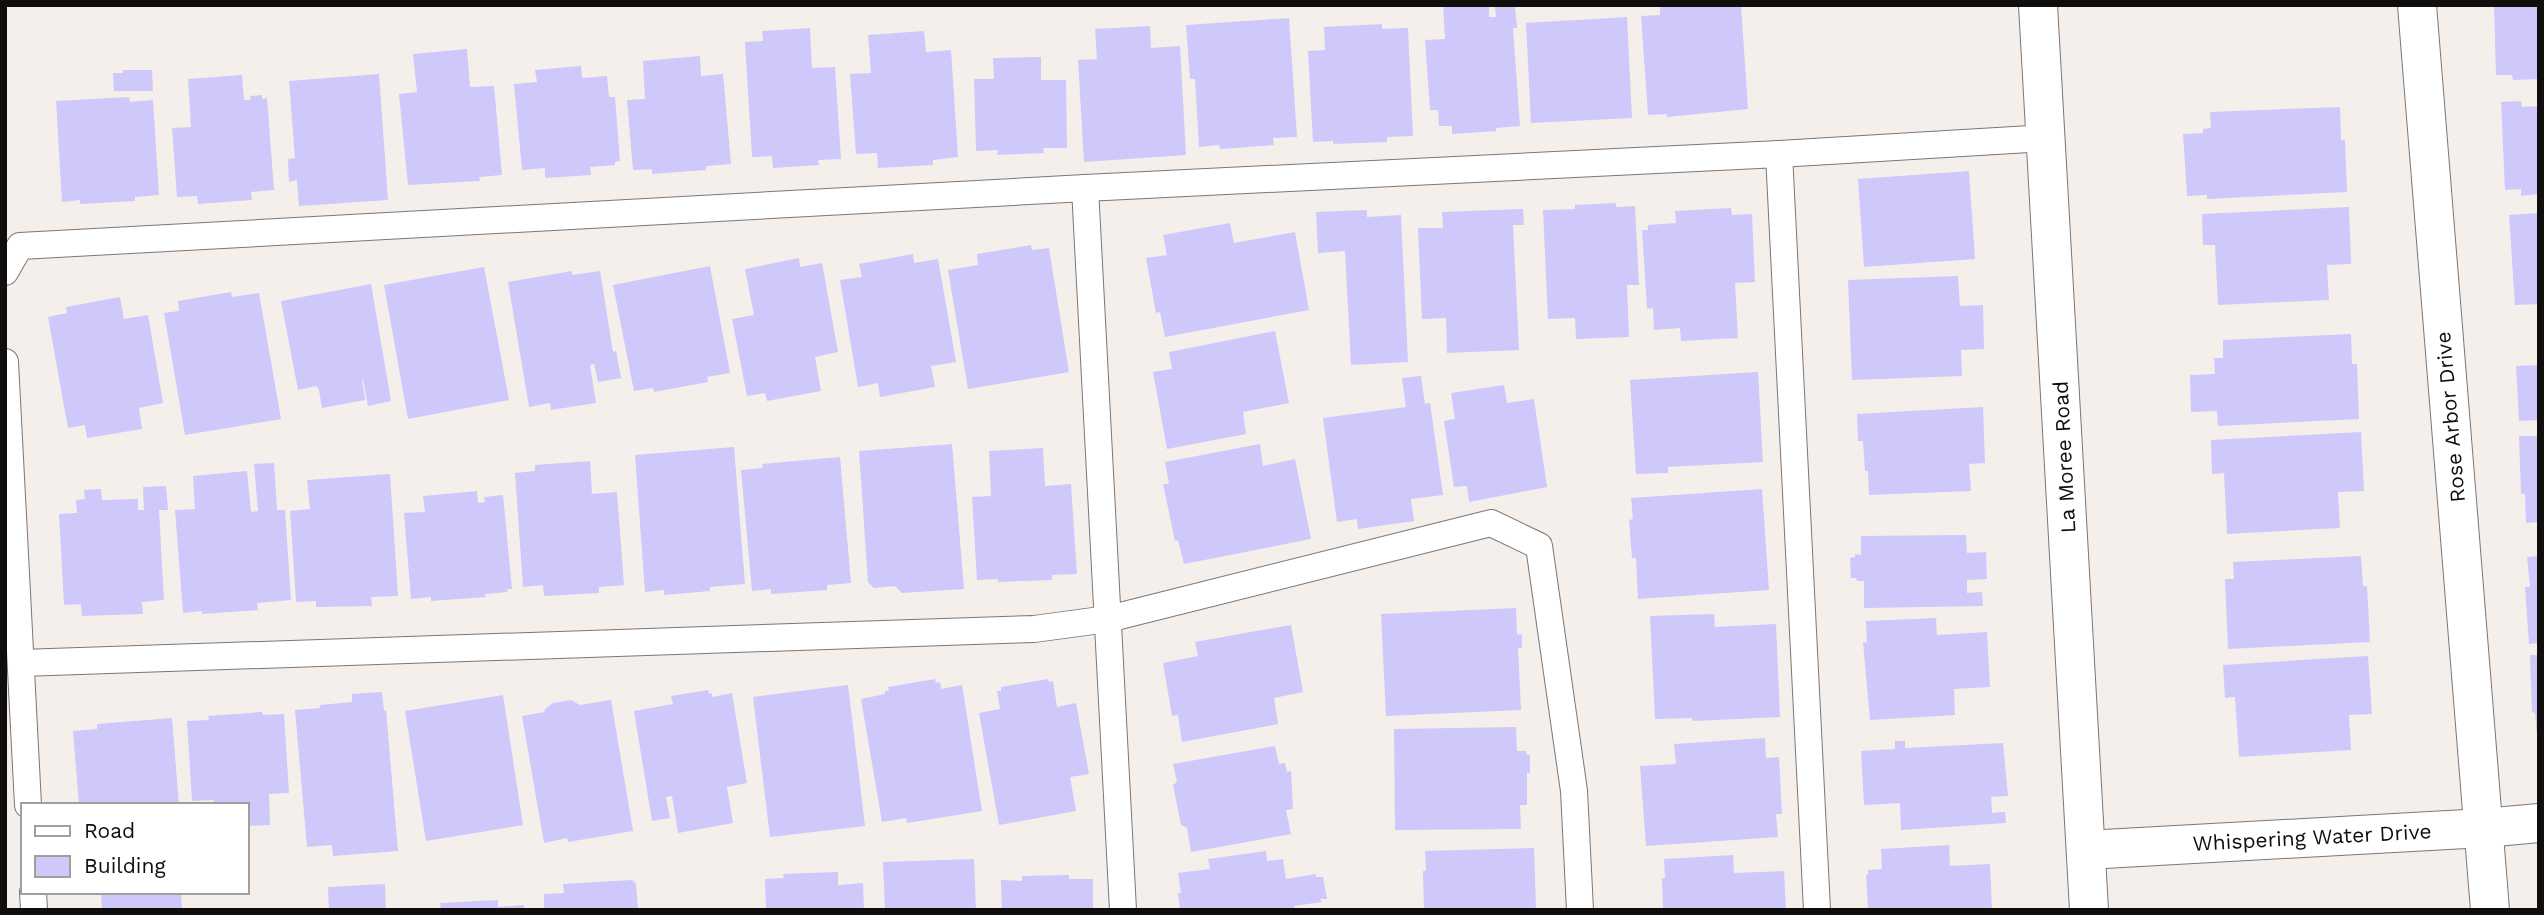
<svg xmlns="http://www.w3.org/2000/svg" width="2544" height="915" viewBox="0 0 2544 915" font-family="'Work Sans',sans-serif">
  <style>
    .building { fill: #cec8fb }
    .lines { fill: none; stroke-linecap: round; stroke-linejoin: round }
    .service-casing { stroke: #7c7673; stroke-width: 28 }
    .minor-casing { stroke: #7c7673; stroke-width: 40 }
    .tertiary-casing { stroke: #7c7673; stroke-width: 40 }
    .service { stroke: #fff; stroke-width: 26 }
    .minor { stroke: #fff; stroke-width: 38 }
    .tertiary { stroke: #fff; stroke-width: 38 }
    .labels { text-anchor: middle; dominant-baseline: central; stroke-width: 7; stroke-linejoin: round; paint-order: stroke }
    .street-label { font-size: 21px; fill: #100e0d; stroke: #fff }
  </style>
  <rect width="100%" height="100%" fill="#f5efeb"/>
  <g class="building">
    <polygon points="1443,5 1489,5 1489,17 1496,17 1495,5 1515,5 1517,28 1513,28 1520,126 1496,128 1496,131 1452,134 1452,126 1439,126 1438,110 1430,110 1425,40 1445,39"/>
    <polygon points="1660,5 1741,5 1748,109 1667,117 1667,114 1648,115 1641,16 1660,15"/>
    <polygon points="2494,5 2539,5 2539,79 2513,80 2512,75 2496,75"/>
    <polygon points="1627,17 1632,118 1531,123 1526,23"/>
    <polygon points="1289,18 1297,137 1273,138 1274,145 1220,149 1219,145 1199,147 1195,79 1190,79 1186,25"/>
    <polygon points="1382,24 1382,29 1408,28 1413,136 1387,137 1387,142 1333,144 1333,141 1313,142 1308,51 1325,50 1324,27"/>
    <polygon points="1150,26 1151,48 1180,46 1186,155 1084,162 1078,60 1097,59 1095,29"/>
    <polygon points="810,28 812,68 835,67 841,159 818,160 819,165 773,168 772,156 752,157 745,42 763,41 762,31"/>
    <polygon points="924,31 926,52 951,50 958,157 933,160 933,165 878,168 877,153 856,154 850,74 871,73 868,35"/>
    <polygon points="467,49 470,87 494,86 502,175 479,177 480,181 408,185 399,94 417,92 413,54"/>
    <polygon points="700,56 701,76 723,74 731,164 706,166 706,170 652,174 652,169 633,170 627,100 645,99 643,61"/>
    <polygon points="1041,57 1041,80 1066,80 1067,148 1043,148 1044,153 997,155 998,150 976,151 974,79 994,79 993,58"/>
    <polygon points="581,66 582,78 607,76 609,97 615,97 620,161 615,162 615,165 590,167 591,175 545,178 545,168 522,170 514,84 537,82 535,70"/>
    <polygon points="123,70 152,70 153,91 114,91 113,73 123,73"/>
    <polygon points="379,74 388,200 299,206 297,180 289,182 288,159 295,158 289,81"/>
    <polygon points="242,75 244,100 251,100 250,96 262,95 262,99 267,98 274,190 251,192 252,200 198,204 197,196 177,197 172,128 191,127 188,79"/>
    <polygon points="129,97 130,102 153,100 159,195 135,197 135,201 80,204 80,200 62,202 56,101"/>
    <polygon points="2521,101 2522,107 2539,106 2539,194 2521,196 2521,189 2505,190 2501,102"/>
    <polygon points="2340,107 2341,140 2345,140 2347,192 2207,199 2207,195 2187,196 2183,134 2203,133 2203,129 2211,128 2210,112"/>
    <polygon points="1969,171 1975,259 1864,267 1858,179"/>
    <polygon points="1616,203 1616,207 1635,206 1639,285 1627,285 1629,337 1576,339 1575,318 1548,319 1543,210 1575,209 1575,205"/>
    <polygon points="2349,207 2351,264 2327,265 2329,300 2218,305 2215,245 2203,245 2202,214"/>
    <polygon points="1731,208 1732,215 1752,214 1755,282 1735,283 1738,338 1681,341 1680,328 1654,330 1653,308 1647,309 1642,230 1648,230 1648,225 1676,223 1675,211"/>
    <polygon points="1523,209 1524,225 1513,225 1519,350 1447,353 1446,318 1422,319 1418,228 1443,228 1442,212"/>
    <polygon points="1367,210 1367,217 1401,215 1408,362 1351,365 1345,251 1318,253 1316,212"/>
    <polygon points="2539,213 2539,304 2515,305 2509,215"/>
    <polygon points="1230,223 1234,243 1295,232 1309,310 1165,337 1160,312 1156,313 1146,258 1167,255 1163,235"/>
    <polygon points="1031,245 1032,250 1049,248 1069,372 968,389 948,270 978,265 977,254"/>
    <polygon points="913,254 914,263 938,259 956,362 931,366 935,387 880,397 878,383 858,387 840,280 862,277 859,264"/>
    <polygon points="799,258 800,267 822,263 838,352 815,357 821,391 767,401 765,393 747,396 732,319 754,315 745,269"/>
    <polygon points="710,266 730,373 707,377 708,382 654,392 653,388 634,391 613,285"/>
    <polygon points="484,267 509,400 408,419 384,285"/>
    <polygon points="572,271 572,275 600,271 613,352 616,351 621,378 598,382 594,364 590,365 596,403 551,410 550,403 529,407 508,282"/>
    <polygon points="1958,276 1960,306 1983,305 1984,349 1961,350 1962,376 1852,380 1848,280"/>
    <polygon points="371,284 391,401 368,406 363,379 362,379 365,400 322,408 319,390 316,386 298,390 281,301"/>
    <polygon points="231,292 232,297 259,293 281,419 185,435 164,313 179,311 178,301"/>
    <polygon points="120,297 124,319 148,315 163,403 139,408 142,429 87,438 85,425 68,428 48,317 67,313 66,307"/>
    <polygon points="1275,331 1289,403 1243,412 1246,434 1167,449 1153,372 1172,369 1169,352"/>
    <polygon points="2351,334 2352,364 2357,364 2359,419 2218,426 2217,411 2191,412 2190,375 2215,374 2214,358 2223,358 2223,340"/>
    <polygon points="2539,365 2539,420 2519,421 2516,366"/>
    <polygon points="1758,372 1763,462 1668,467 1668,473 1636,474 1630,380"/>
    <polygon points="1421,376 1425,404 1430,403 1443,495 1411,499 1414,521 1358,529 1357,519 1337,522 1323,418 1406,407 1402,378"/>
    <polygon points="1504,385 1507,403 1534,399 1547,487 1469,502 1467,486 1454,487 1444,421 1455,419 1451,393"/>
    <polygon points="1983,407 1985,463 1969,464 1971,491 1869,495 1868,471 1865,471 1863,441 1858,441 1857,414"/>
    <polygon points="2361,432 2364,491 2338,492 2340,528 2227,534 2224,473 2212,474 2211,440"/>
    <polygon points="2519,436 2539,436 2539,522 2526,523 2525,494 2521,494"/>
    <polygon points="952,444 964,589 902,593 895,586 874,588 868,582 859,451"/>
    <polygon points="1260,444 1263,466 1295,459 1311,539 1184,564 1178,540 1175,541 1163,484 1169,484 1165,462"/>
    <polygon points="734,447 745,584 710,587 710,591 664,595 664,590 645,592 635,455"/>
    <polygon points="1043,448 1045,486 1071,484 1077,574 1052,575 1052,580 998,582 998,579 977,580 972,497 991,496 989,451"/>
    <polygon points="840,457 851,583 827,585 827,590 771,594 771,589 752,591 741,470 763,468 762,464"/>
    <polygon points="590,461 592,494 617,492 624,585 599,587 599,593 544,596 543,585 523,587 515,473 535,471 535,465"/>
    <polygon points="274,463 277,510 285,510 291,600 257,603 258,610 202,614 202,611 183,613 175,510 195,509 193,476 247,471 251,512 258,511 254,464"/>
    <polygon points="390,474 398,596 371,597 372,606 316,607 316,601 296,602 290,511 310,509 307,480"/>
    <polygon points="166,486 168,510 159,510 164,600 142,602 143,614 82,616 81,604 64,605 59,514 77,513 76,500 85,499 84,490 101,489 102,500 138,499 138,510 144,510 143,487"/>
    <polygon points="1762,489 1769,590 1638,599 1636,558 1632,558 1629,520 1633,519 1631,498"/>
    <polygon points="477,491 478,503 485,502 484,497 503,495 512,589 507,589 508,592 485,594 486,597 431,601 431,597 411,599 404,513 425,512 423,496"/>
    <polygon points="1966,535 1967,553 1986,552 1987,579 1967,580 1967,593 1982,592 1983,606 1864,608 1864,581 1857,581 1856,578 1851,578 1850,558 1855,557 1855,554 1861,555 1861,536"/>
    <polygon points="2361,556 2363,586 2367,586 2370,642 2228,649 2225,579 2234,579 2233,562"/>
    <polygon points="2539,556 2539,643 2529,644 2525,587 2530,587 2527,557"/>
    <polygon points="1516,608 1517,635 1522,634 1522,648 1518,648 1521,710 1386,716 1381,614"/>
    <polygon points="1714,614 1715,627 1776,624 1780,717 1693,721 1692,718 1655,719 1650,616"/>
    <polygon points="1936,618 1937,635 1987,632 1990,687 1954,689 1955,715 1870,720 1863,642 1867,643 1866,621"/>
    <polygon points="1291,625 1303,692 1274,698 1278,724 1182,742 1178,715 1172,716 1163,663 1198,656 1195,642"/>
    <polygon points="2530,655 2539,655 2539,735 2537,735 2535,713 2532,712"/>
    <polygon points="2368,656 2372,714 2349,715 2351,750 2239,757 2235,697 2225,698 2223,665"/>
    <polygon points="935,679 936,683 940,682 941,689 962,685 982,811 907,823 906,818 882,822 861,699 885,694 885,691 889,691 888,687"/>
    <polygon points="1048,679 1049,682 1053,681 1057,707 1076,703 1089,774 1070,777 1076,811 999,825 979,713 1000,709 997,691 1001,691 1001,687"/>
    <polygon points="848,685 865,826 770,837 753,697"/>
    <polygon points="708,690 709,694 712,693 712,697 732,693 747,783 727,787 733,823 678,833 672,796 666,797 670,818 652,821 634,711 673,704 671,696"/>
    <polygon points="382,692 384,711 386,710 398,851 333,856 332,845 307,847 295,710 320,708 320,705 352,702 352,694"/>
    <polygon points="503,695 523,825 426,841 405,711"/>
    <polygon points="571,700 580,705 611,700 633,831 568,842 567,838 544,843 522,716 545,712 544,710 553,703"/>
    <polygon points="262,712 263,715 284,714 289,793 269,794 270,825 247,826 247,805 214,805 214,800 192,801 187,721 209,720 208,716"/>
    <polygon points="172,718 179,805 79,805 73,731 97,729 97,724"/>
    <polygon points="1516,727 1517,751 1526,751 1527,755 1530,755 1530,773 1527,773 1527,805 1520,805 1521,829 1395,830 1394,729"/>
    <polygon points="1765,738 1766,758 1779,757 1782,814 1776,814 1778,837 1646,846 1640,766 1676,764 1674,744"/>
    <polygon points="1895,741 1905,741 1905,748 2003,743 2008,796 1991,797 1992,813 2005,812 2006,823 1901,830 1900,803 1864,805 1861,751 1895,749"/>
    <polygon points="1275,746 1279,764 1285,763 1287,772 1291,771 1293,809 1286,810 1291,834 1191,852 1187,828 1181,825 1173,785 1177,782 1173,764"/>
    <polygon points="1949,845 1950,866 1990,864 1992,909 1868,910 1866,875 1868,875 1868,870 1882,869 1881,849"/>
    <polygon points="1534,848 1536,910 1424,910 1423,871 1426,871 1425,851"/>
    <polygon points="1266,851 1267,861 1283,859 1286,879 1316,874 1316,877 1323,877 1327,899 1320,899 1322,902 1294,906 1295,910 1180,910 1178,893 1181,893 1178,873 1210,869 1208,859"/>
    <polygon points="1733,855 1734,873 1784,871 1786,910 1663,910 1662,878 1665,878 1664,859"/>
    <polygon points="974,859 976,910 885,910 883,862"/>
    <polygon points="838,872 838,885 863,883 864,910 766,910 765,879 784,878 783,874"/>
    <polygon points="1069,875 1069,879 1093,879 1093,910 1002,910 1001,880 1022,881 1022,876"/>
    <polygon points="632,880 636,884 638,910 544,910 544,894 564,893 563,884"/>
    <polygon points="385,884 386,910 329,910 328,887"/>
    <polygon points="101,892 156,892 156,895 181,894 182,910 102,910"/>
    <polygon points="498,900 498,907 524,905 524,910 441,910 440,903"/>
  </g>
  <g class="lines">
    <defs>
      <g id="service">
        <polyline points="1779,154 1817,910"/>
        <polyline points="1085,188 1123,910"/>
        <polyline points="5,272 20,246 1085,188 1779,154 2046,138"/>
        <polyline points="5,362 28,805"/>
        <polyline points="21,663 1034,629 1108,619 1491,523 1539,546 1574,791 1580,910"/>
        <polyline points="33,892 34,910"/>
      </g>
      <g id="minor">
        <polyline points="2417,5 2490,910"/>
        <polyline points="2086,850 2484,828 2539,823"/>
      </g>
      <polyline id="tertiary" points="2038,5 2089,910"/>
    </defs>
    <use href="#service" class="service-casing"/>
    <use href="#minor" class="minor-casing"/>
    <use href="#tertiary" class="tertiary-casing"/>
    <use href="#service" class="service"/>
    <use href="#minor" class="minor"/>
    <use href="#tertiary" class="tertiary"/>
  </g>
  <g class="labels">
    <g class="street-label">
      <text transform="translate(2450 417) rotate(-95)">Rose Arbor Drive</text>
      <text transform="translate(2064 457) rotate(-93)">La Moree Road</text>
      <text transform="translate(2312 837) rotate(-3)">Whispering Water Drive</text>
    </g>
  </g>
  <rect width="2544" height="915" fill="none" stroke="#100e0d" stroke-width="14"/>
  <rect x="21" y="803" width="228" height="91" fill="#ffffff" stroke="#9f9f9e" stroke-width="2"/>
  <rect x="35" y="826" width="35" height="10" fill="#ffffff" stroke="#9f9f9e" stroke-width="2"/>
  <text x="84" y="838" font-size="21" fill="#100e0d">Road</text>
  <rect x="35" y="856" width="35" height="21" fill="#cec8fb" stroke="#9f9f9e" stroke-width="2"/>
  <text x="84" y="873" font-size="21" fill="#100e0d">Building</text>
</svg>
